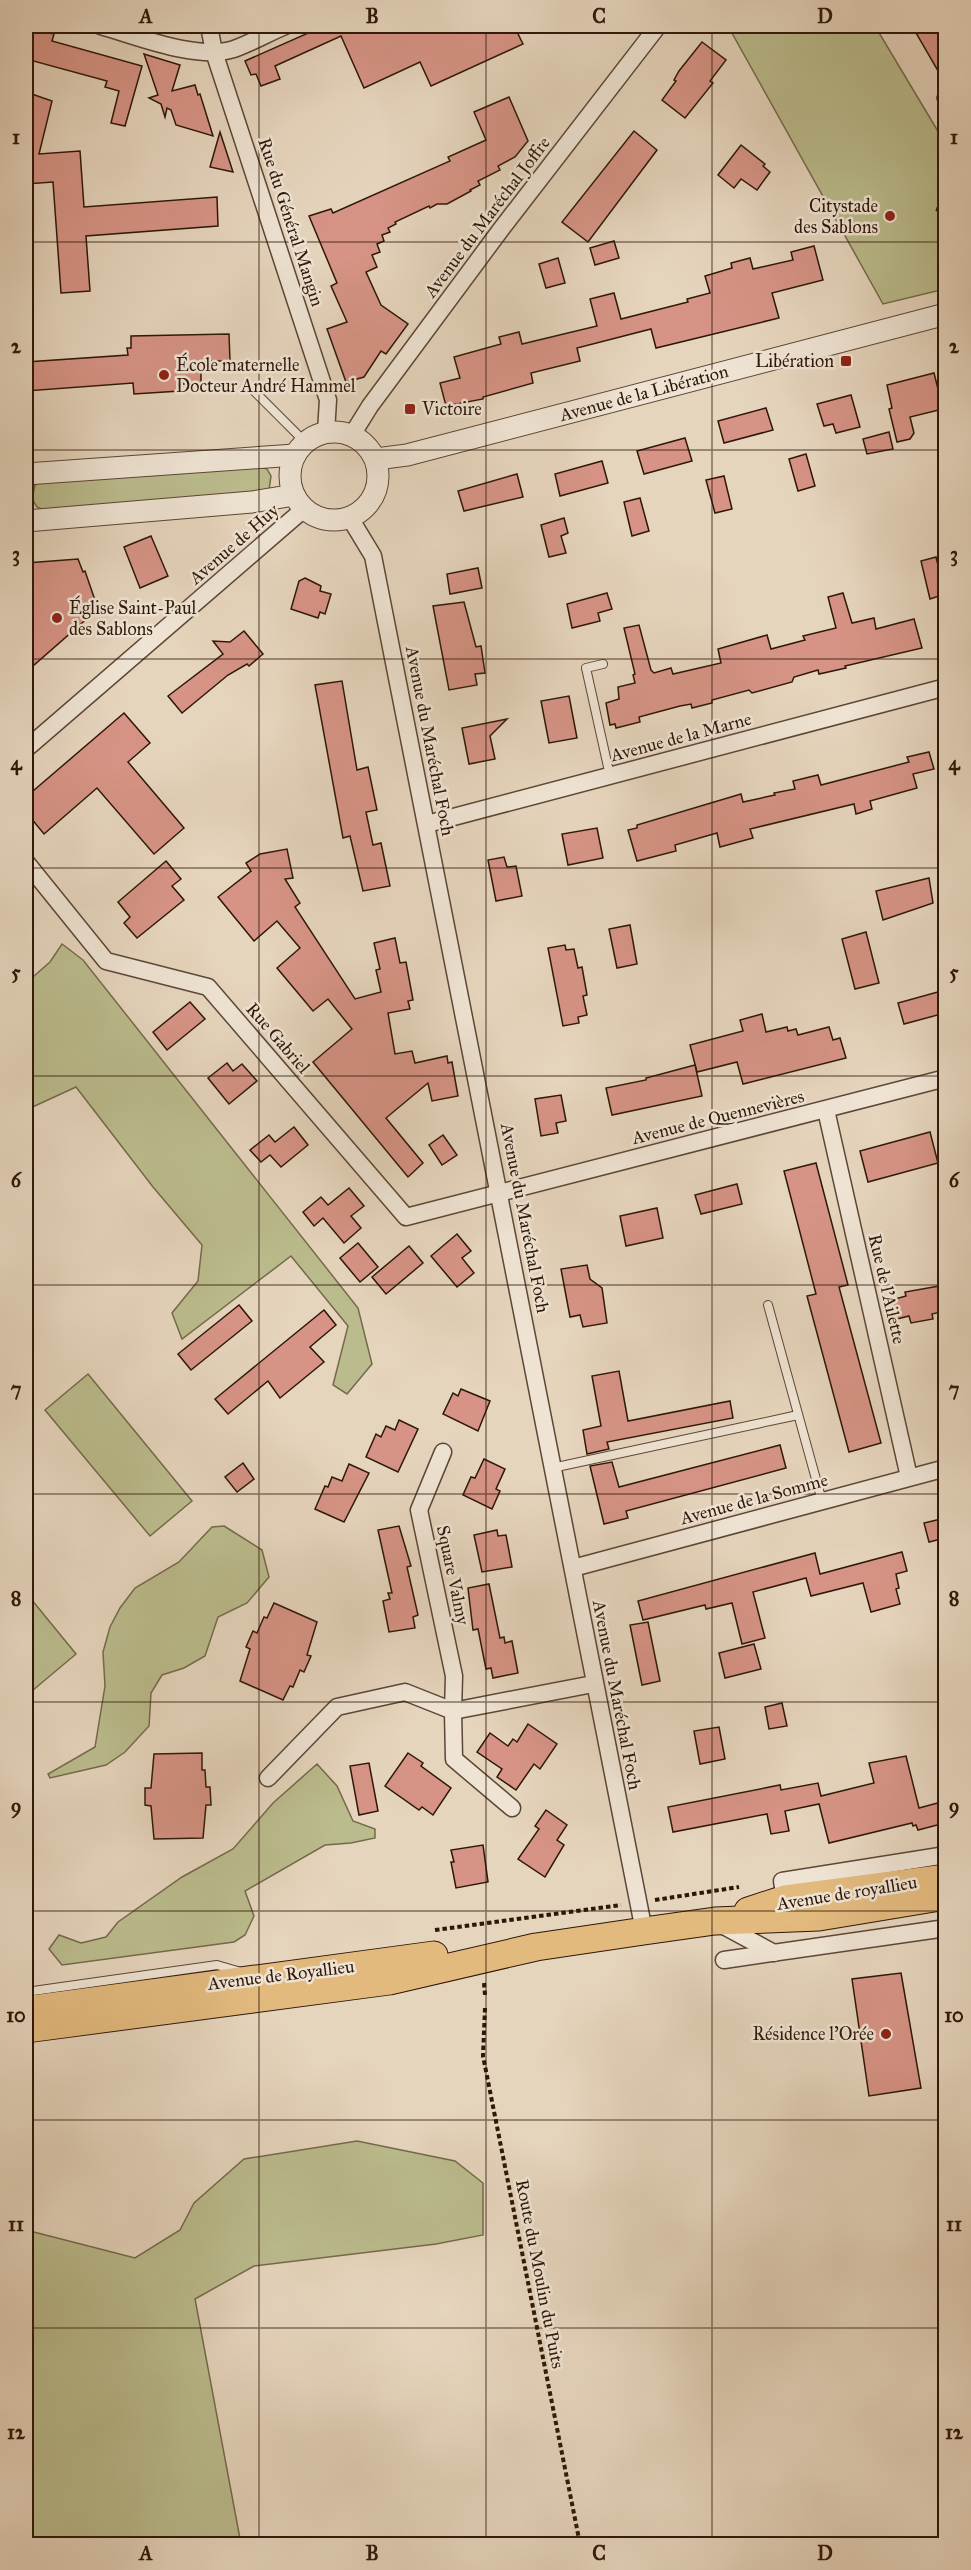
<svg xmlns="http://www.w3.org/2000/svg" width="971" height="2570" viewBox="0 0 971 2570" font-family="'IM FELL Great Primer',serif">
  <style>
    .green { fill: #bbbc8d; stroke: #746a4b; stroke-width: 1.5 }
    .building { fill: #d79486; stroke: #2e1709; stroke-width: 1.5 }
    .lines { fill: none; stroke-linecap: round; stroke-linejoin: round }
    .service-casing { stroke: #5c4636; stroke-width: 10 }
    .minor-casing { stroke: #5c4636; stroke-width: 19 }
    .tertiary-casing { stroke: #5c4636; stroke-width: 23 }
    .primary-casing { stroke: #2e1709; stroke-width: 29 }
    .path { stroke: #2e1709; stroke-width: 4; stroke-dasharray: 4.5 3; stroke-linecap: butt }
    .service { stroke: #efe4d4; stroke-width: 8 }
    .minor { stroke: #efe4d4; stroke-width: 16 }
    .tertiary { stroke: #efe4d4; stroke-width: 21 }
    .primary { stroke: #e3ba7e; stroke-width: 27 }
    .grid { fill: none; stroke: #2e1709; stroke-width: 1.5; stroke-opacity: 0.55 }
    .poi-dot { fill: #8f2418; stroke: #efe4d4; stroke-width: 2 }
    .labels { text-anchor: middle; dominant-baseline: central; stroke-width: 5; stroke-linejoin: round; paint-order: stroke }
    .poi-label { font-size: 18px; fill: #2e1709; stroke: #efe4d4; text-anchor: end }
    .street-label { font-size: 18px; fill: #2e1709; stroke: #efe4d4 }
    .neatline { fill: none; stroke: #2e1709; stroke-width: 2 }
    .grid-label { font-size: 20px; text-anchor: middle; font-weight: bold; fill: #2e1709 }
  </style>
  <rect width="100%" height="100%" fill="#e6d5bd"/>
  <filter id="stains"><feTurbulence type="fractalNoise" baseFrequency=".00333" numOctaves="4"/><feColorMatrix values="0 0 0 0 .2 0 0 0 0 .09 0 0 0 0 .02 0 0 0 .5 -.17"/></filter>
  <radialGradient id="worn" r=".72"><stop offset=".6" stop-color="#630" stop-opacity="0"/><stop offset="1" stop-color="#630" stop-opacity=".3"/></radialGradient>
  <g class="green">
    <polygon points="728,26 875,26 945,143 945,289 883,304"/>
    <polygon points="258,466 267,469 271,476 269,490 46,511 37,507 32,499 35,485 42,481"/>
    <polygon points="62,944 83,960 358,1308 372,1364 347,1394 333,1385 348,1326 291,1256 182,1339 172,1313 198,1281 202,1245 153,1187 76,1087 26,1110 26,983 50,962"/>
    <polygon points="88,1374 192,1501 150,1536 45,1410"/>
    <polygon points="224,1526 262,1550 269,1577 247,1603 218,1617 205,1656 184,1668 162,1675 151,1693 149,1726 125,1752 106,1765 50,1778 48,1774 95,1747 105,1686 103,1652 110,1627 120,1608 135,1588 179,1562 212,1527"/>
    <polygon points="27,1594 76,1654 26,1696 26,1595"/>
    <polygon points="317,1764 337,1786 353,1821 375,1829 375,1838 351,1843 325,1845 245,1891 254,1916 245,1935 234,1942 62,1965 49,1949 59,1935 81,1943 106,1937 118,1922 182,1877 233,1849 273,1803"/>
    <polygon points="357,2141 455,2161 483,2183 483,2235 436,2244 254,2266 195,2299 241,2544 26,2544 26,2230 135,2258 180,2230 194,2203 244,2159"/>
  </g>
  <g class="building">
    <polygon points="324,26 514,26 523,44 431,86 420,62 364,88 341,36 275,66 280,79 261,86 256,74 251,75 245,61"/>
    <polygon points="912,26 945,26 945,83"/>
    <polygon points="30,28 54,34 52,41 142,66 125,126 111,123 119,91 105,87 107,81 26,59 26,32 29,33"/>
    <polygon points="702,42 726,60 710,81 713,83 685,118 662,100 676,81 674,80 679,71"/>
    <polygon points="144,54 180,65 172,91 195,85 198,95 200,94 213,136 176,125 171,110 167,108 165,117 161,104 149,98 158,95"/>
    <polygon points="26,92 52,101 39,154 80,151 84,207 217,197 218,226 86,236 90,291 61,293 53,182 26,184"/>
    <polygon points="509,97 528,141 515,157 498,166 500,170 478,181 480,185 470,190 471,191 447,204 437,204 430,208 429,206 395,222 396,224 388,228 390,232 382,235 384,241 377,244 380,252 372,255 377,267 366,272 381,305 408,324 386,354 381,351 364,377 346,382 327,329 347,322 331,286 337,283 309,216 331,209 333,213 450,161 448,157 486,140 474,112"/>
    <polygon points="634,131 657,150 588,242 562,222"/>
    <polygon points="220,132 233,172 210,167"/>
    <polygon points="741,145 765,164 763,166 770,172 757,190 741,179 734,188 718,175"/>
    <polygon points="614,241 619,258 595,265 590,248"/>
    <polygon points="814,246 823,280 772,293 779,318 656,348 651,329 577,348 580,361 531,373 533,383 483,397 483,399 446,406 440,383 460,378 454,357 501,344 499,337 519,332 522,344 597,326 590,299 614,293 621,319 688,302 687,299 710,293 705,276 732,268 731,263 750,258 753,269 793,260 791,252"/>
    <polygon points="558,258 565,283 546,288 539,264"/>
    <polygon points="229,334 230,361 201,361 201,384 180,384 180,391 134,394 133,383 26,391 26,362 128,355 127,348 131,348 131,336"/>
    <polygon points="934,373 943,409 910,417 914,433 910,439 897,442 889,409 892,408 887,385"/>
    <polygon points="851,395 860,427 836,433 833,424 824,426 817,404"/>
    <polygon points="766,408 773,430 724,443 718,421"/>
    <polygon points="889,432 893,449 867,454 863,439"/>
    <polygon points="685,438 692,461 644,474 637,451"/>
    <polygon points="806,454 815,486 798,491 789,459"/>
    <polygon points="602,461 608,483 560,496 555,474"/>
    <polygon points="517,474 523,497 464,511 458,491"/>
    <polygon points="724,476 732,509 715,513 706,480"/>
    <polygon points="640,498 649,531 632,536 624,502"/>
    <polygon points="564,518 568,533 561,536 566,553 549,557 541,525"/>
    <polygon points="151,536 168,576 140,588 124,547"/>
    <polygon points="936,557 945,594 930,599 921,561"/>
    <polygon points="78,559 83,572 85,571 98,609 26,672 26,563"/>
    <polygon points="478,568 482,588 450,594 447,574"/>
    <polygon points="305,578 321,586 320,591 331,594 325,614 320,612 318,618 291,609 299,581"/>
    <polygon points="607,593 612,609 598,613 600,621 572,628 567,604"/>
    <polygon points="843,593 852,623 874,618 876,629 914,619 922,648 845,666 846,668 819,674 818,670 794,677 792,682 752,693 749,690 712,700 712,703 692,708 691,704 680,706 639,717 640,722 616,728 615,724 610,725 606,703 619,699 618,687 635,683 633,675 635,674 624,628 639,625 651,670 654,673 671,668 673,674 721,663 718,649 767,635 771,649 805,640 803,636 836,628 828,597"/>
    <polygon points="464,602 476,647 481,646 485,673 475,674 477,685 449,690 433,606"/>
    <polygon points="244,631 263,654 249,666 247,664 228,675 182,713 168,696 223,654 213,641 230,642"/>
    <polygon points="342,681 357,770 368,767 377,810 366,812 373,845 381,843 390,886 363,891 350,836 343,838 315,685"/>
    <polygon points="569,696 577,738 549,743 541,701"/>
    <polygon points="124,713 150,743 128,762 184,828 154,854 97,788 44,834 26,812 26,797"/>
    <polygon points="507,719 490,736 495,759 469,764 462,728"/>
    <polygon points="929,752 934,769 913,774 917,788 870,801 872,809 856,814 854,804 750,829 753,838 720,847 717,833 675,845 676,851 637,861 628,830 637,828 637,825 741,794 743,802 775,795 774,793 795,789 793,781 818,775 821,785 909,762 907,757"/>
    <polygon points="597,828 603,858 568,865 562,834"/>
    <polygon points="287,849 293,878 285,879 300,903 295,907 355,999 381,992 376,970 380,969 374,943 395,938 400,963 406,962 413,1000 408,1001 410,1009 388,1013 395,1054 412,1051 415,1063 447,1056 448,1063 452,1062 458,1096 432,1101 428,1083 386,1118 423,1163 408,1177 313,1062 352,1029 328,999 313,1011 277,968 300,948 277,921 254,941 218,897 251,871 246,863 260,854"/>
    <polygon points="504,857 507,867 516,866 522,896 496,901 488,860"/>
    <polygon points="166,861 181,879 172,886 184,900 137,938 124,923 130,917 118,902"/>
    <polygon points="929,878 933,903 883,920 876,891"/>
    <polygon points="630,925 637,964 617,968 609,929"/>
    <polygon points="866,932 879,983 855,989 842,939"/>
    <polygon points="565,945 566,950 574,949 578,968 582,967 587,995 583,996 587,1015 578,1017 579,1023 563,1026 548,948"/>
    <polygon points="945,990 945,1013 904,1024 898,1003"/>
    <polygon points="190,1002 205,1019 167,1050 153,1032"/>
    <polygon points="762,1014 766,1032 787,1027 788,1031 796,1029 798,1035 829,1027 833,1040 840,1038 846,1058 743,1084 737,1062 697,1072 690,1045 743,1031 740,1020"/>
    <polygon points="227,1063 233,1071 242,1064 257,1081 229,1104 208,1078"/>
    <polygon points="695,1065 702,1096 612,1115 606,1088 646,1080 646,1078"/>
    <polygon points="561,1095 566,1121 556,1123 558,1133 541,1136 535,1099"/>
    <polygon points="294,1127 308,1145 281,1167 270,1155 261,1162 250,1150 269,1135 275,1142"/>
    <polygon points="930,1132 938,1163 868,1182 860,1151"/>
    <polygon points="443,1135 457,1155 442,1165 429,1145"/>
    <polygon points="816,1163 848,1285 839,1287 881,1443 849,1452 807,1296 816,1294 784,1171"/>
    <polygon points="737,1184 742,1204 701,1214 695,1195"/>
    <polygon points="349,1188 364,1206 351,1216 361,1228 344,1243 323,1218 314,1226 303,1212 321,1197 328,1205"/>
    <polygon points="657,1208 663,1238 626,1246 620,1216"/>
    <polygon points="457,1234 471,1251 462,1258 474,1273 457,1287 431,1256"/>
    <polygon points="358,1243 378,1267 360,1282 340,1258"/>
    <polygon points="409,1246 423,1263 386,1294 372,1277"/>
    <polygon points="587,1265 590,1279 602,1288 607,1323 583,1327 580,1315 570,1317 561,1269"/>
    <polygon points="945,1285 945,1311 932,1314 933,1319 911,1323 909,1316 893,1320 888,1301 906,1296 905,1292"/>
    <polygon points="239,1305 252,1321 191,1370 178,1354"/>
    <polygon points="324,1310 336,1325 310,1347 324,1362 280,1398 268,1381 228,1414 215,1399"/>
    <polygon points="619,1371 628,1421 730,1401 733,1418 607,1442 609,1449 587,1454 583,1430 601,1426 592,1376"/>
    <polygon points="461,1389 490,1401 478,1431 443,1414 453,1393 458,1396"/>
    <polygon points="399,1420 418,1429 398,1472 366,1457 376,1434 381,1437 386,1426 395,1430"/>
    <polygon points="780,1445 786,1468 626,1511 628,1518 604,1524 590,1466 612,1462 619,1487"/>
    <polygon points="484,1459 505,1469 496,1489 500,1491 492,1509 463,1495 471,1477 475,1478"/>
    <polygon points="243,1463 254,1479 237,1492 225,1477"/>
    <polygon points="349,1464 369,1473 344,1522 315,1509 325,1486 328,1487 332,1477 342,1481"/>
    <polygon points="945,1518 945,1538 929,1542 924,1523"/>
    <polygon points="399,1526 411,1566 407,1567 418,1615 413,1617 415,1628 389,1632 383,1601 390,1599 388,1593 392,1593 378,1530"/>
    <polygon points="497,1530 498,1536 506,1535 512,1567 482,1572 474,1535"/>
    <polygon points="902,1552 907,1571 896,1574 899,1588 896,1589 900,1604 871,1612 863,1583 811,1596 806,1578 753,1592 765,1638 742,1644 732,1603 706,1609 705,1605 643,1620 638,1601 815,1553 820,1574"/>
    <polygon points="489,1584 500,1638 504,1637 505,1643 512,1641 518,1673 493,1678 491,1668 486,1669 478,1629 473,1630 468,1588"/>
    <polygon points="274,1603 317,1622 307,1655 311,1656 304,1672 300,1670 293,1687 290,1686 283,1700 240,1681 250,1649 246,1647 253,1631 257,1633 264,1617 267,1618"/>
    <polygon points="648,1622 660,1681 642,1685 630,1625"/>
    <polygon points="754,1644 761,1669 725,1678 719,1653"/>
    <polygon points="782,1703 787,1726 769,1729 765,1707"/>
    <polygon points="528,1724 557,1744 540,1769 534,1764 516,1790 497,1777 502,1769 477,1752 490,1733 508,1746 513,1739 517,1742"/>
    <polygon points="719,1727 725,1759 700,1764 694,1731"/>
    <polygon points="202,1753 202,1770 205,1770 206,1787 210,1787 211,1805 206,1805 203,1838 154,1839 151,1806 145,1805 145,1788 151,1788 154,1754"/>
    <polygon points="408,1753 423,1763 421,1766 451,1788 433,1815 422,1807 419,1810 385,1786"/>
    <polygon points="906,1756 919,1808 945,1801 945,1823 918,1830 916,1825 913,1826 912,1823 829,1843 819,1804 785,1811 789,1831 771,1834 767,1814 673,1832 668,1807 780,1785 781,1790 818,1783 821,1796 874,1783 869,1763"/>
    <polygon points="369,1763 378,1811 359,1815 350,1766"/>
    <polygon points="546,1810 567,1825 557,1840 564,1845 545,1877 518,1859 539,1829 535,1826"/>
    <polygon points="483,1845 488,1882 456,1888 451,1862 454,1862 451,1850"/>
    <polygon points="901,1973 921,2088 869,2096 852,1979"/>
  </g>
  <g class="lines">
    <defs>
      <g id="service">
        <polyline points="941,98 946,95"/>
        <polyline points="254,391 305,442"/>
        <polyline points="603,664 586,668 610,776"/>
        <polyline points="768,1305 822,1501"/>
        <polyline points="552,1468 798,1415"/>
        <polyline points="26,1992 217,1965 241,1972"/>
      </g>
      <g id="minor">
        <path d="M101,26C137,36 197,61 234,49C251,43 268,33 285,26"/>
        <polyline points="209,26 214,52 328,400 326,432"/>
        <polyline points="352,435 370,406 502,228 658,26"/>
        <path d="M350,518L373,556C466,1014 551,1473 644,1931"/>
        <polyline points="26,749 304,509"/>
        <polyline points="427,824 946,687"/>
        <polyline points="26,862 106,961 208,987 406,1217 946,1078"/>
        <polyline points="826,1110 909,1477"/>
        <polyline points="443,1452 419,1510 454,1676 453,1711 593,1684"/>
        <polyline points="573,1568 946,1468"/>
        <polyline points="268,1778 337,1707 405,1692 453,1711 454,1759 512,1808"/>
        <polyline points="785,1899 782,1881 946,1855"/>
        <polyline points="718,1923 774,1953"/>
        <polyline points="724,1960 946,1928"/>
      </g>
      <g id="tertiary">
        <circle cx="334" cy="476" r="44"/>
        <polyline points="376,459 407,455 946,314"/>
        <polyline points="26,474 295,455"/>
        <polyline points="26,521 252,502 294,495"/>
      </g>
      <g id="primary">
        <polyline points="748,1911 785,1899 946,1878"/>
        <polyline points="26,2010 434,1955"/>
        <polyline points="26,2029 389,1981 536,1947 644,1931 715,1921 819,1917 946,1896"/>
      </g>
    </defs>
    <use href="#service" class="service-casing"/>
    <use href="#minor" class="minor-casing"/>
    <use href="#tertiary" class="tertiary-casing"/>
    <use href="#primary" class="primary-casing"/>
    <g class="path">
      <polyline points="936,209 946,212"/>
      <polyline points="655,1900 739,1887"/>
      <polyline points="435,1930 621,1905"/>
      <polyline points="484,1983 485,1995"/>
      <polyline points="485,2008 483,2056 580,2544"/>
    </g>
    <use href="#service" class="service"/>
    <use href="#minor" class="minor"/>
    <use href="#tertiary" class="tertiary"/>
    <use href="#primary" class="primary"/>
  </g>
  <path class="grid" d="M259,26V2544M486,26V2544M712,26V2544M26,242H946M26,450H946M26,659H946M26,868H946M26,1076H946M26,1285H946M26,1494H946M26,1702H946M26,1911H946M26,2120H946M26,2328H946"/>
  <g class="poi-dot">
    <circle cx="890" cy="216" r="6"/>
    <rect x="840" y="355" width="12" height="12" rx="3"/>
    <circle cx="164" cy="375" r="6"/>
    <rect x="404" y="403" width="12" height="12" rx="3"/>
    <circle cx="57" cy="618" r="6"/>
    <circle cx="886" cy="2034" r="6"/>
  </g>
  <g class="labels">
    <g class="poi-label">
      <text x="878" y="206">Citystade<tspan x="878" dy="21">des Sablons</tspan></text>
      <text x="834" y="361">Libération</text>
      <text x="176" y="365" text-anchor="start">École maternelle<tspan x="176" dy="21">Docteur André Hammel</tspan></text>
      <text x="422" y="409" text-anchor="start">Victoire</text>
      <text x="69" y="608" text-anchor="start">Église Saint-Paul<tspan x="69" dy="21">des Sablons</tspan></text>
      <text x="874" y="2034">Résidence l'Orée</text>
    </g>
    <g class="street-label">
      <text transform="translate(487 217) rotate(-53)">Avenue du Maréchal Joffre</text>
      <text transform="translate(291 222) rotate(72)">Rue du Général Mangin</text>
      <text transform="translate(644 393) rotate(-15)">Avenue de la Libération</text>
      <text transform="translate(234 544) rotate(-41)">Avenue de Huy</text>
      <text transform="translate(681 737) rotate(-15)">Avenue de la Marne</text>
      <text transform="translate(430 741) rotate(79)">Avenue du Maréchal Foch</text>
      <text transform="translate(278 1038) rotate(49)">Rue Gabriel</text>
      <text transform="translate(718 1117) rotate(-14)">Avenue de Quennevières</text>
      <text transform="translate(525 1218) rotate(79)">Avenue du Maréchal Foch</text>
      <text transform="translate(887 1289) rotate(77)">Rue de l'Ailette</text>
      <text transform="translate(754 1499) rotate(-15)">Avenue de la Somme</text>
      <text transform="translate(453 1575) rotate(78)">Square Valmy</text>
      <text transform="translate(617 1695) rotate(79)">Avenue du Maréchal Foch</text>
      <text transform="translate(847 1893) rotate(-9)">Avenue de royallieu</text>
      <text transform="translate(281 1975) rotate(-7)">Avenue de Royallieu</text>
      <text transform="translate(540 2274) rotate(79)">Route du Moulin du Puits</text>
    </g>
  </g>
  <rect width="971" height="2570" fill="none" stroke="#e6d5bd" stroke-width="66"/>
  <rect x="33" y="33" width="905" height="2504" class="neatline"/>
  <g class="grid-label">
    <text x="146" y="23">A</text>
    <text x="372" y="23">B</text>
    <text x="599" y="23">C</text>
    <text x="825" y="23">D</text>
    <text x="16" y="144">1</text>
    <text x="954" y="144">1</text>
    <text x="16" y="353">2</text>
    <text x="954" y="353">2</text>
    <text x="16" y="561">3</text>
    <text x="954" y="561">3</text>
    <text x="16" y="770">4</text>
    <text x="954" y="770">4</text>
    <text x="16" y="979">5</text>
    <text x="954" y="979">5</text>
    <text x="16" y="1187">6</text>
    <text x="954" y="1187">6</text>
    <text x="16" y="1396">7</text>
    <text x="954" y="1396">7</text>
    <text x="16" y="1605">8</text>
    <text x="954" y="1605">8</text>
    <text x="16" y="1813">9</text>
    <text x="954" y="1813">9</text>
    <text x="16" y="2022">10</text>
    <text x="954" y="2022">10</text>
    <text x="16" y="2231">11</text>
    <text x="954" y="2231">11</text>
    <text x="16" y="2439">12</text>
    <text x="954" y="2439">12</text>
    <text x="146" y="2560">A</text>
    <text x="372" y="2560">B</text>
    <text x="599" y="2560">C</text>
    <text x="825" y="2560">D</text>
  </g>
  <rect width="100%" height="100%" filter="url(#stains)"/>
  <rect width="100%" height="100%" fill="url(#worn)"/>
</svg>
